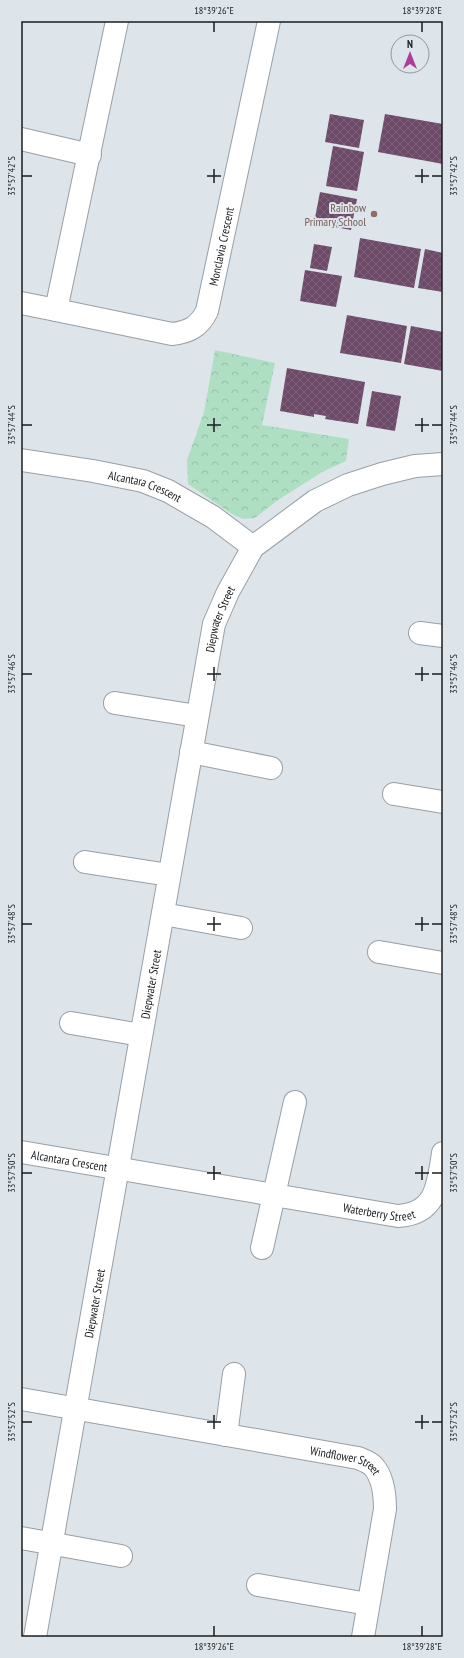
<svg xmlns="http://www.w3.org/2000/svg" width="464" height="1658" viewBox="0 0 464 1658" font-family="'PT Sans Narrow',sans-serif">
  <style>
    .park { fill: url(#park-crowns) }
    .building { fill: url(#building-cross-hatch) }
    .lines { fill: none; stroke-linecap: round; stroke-linejoin: round }
    .minor-casing { stroke: #989fa4; stroke-width: 24 }
    .minor { stroke: #fff; stroke-width: 22 }
    .ticks { fill: none; stroke: #1a1c1e; stroke-width: 1.5 }
    .education-dot { fill: #8d6e63; stroke: #dde5eb; stroke-width: 1.5 }
    .labels { text-anchor: middle; dominant-baseline: central; stroke-width: 4; stroke-linejoin: round; paint-order: stroke }
    .education-label { font-size: 12px; fill: #785e54; stroke: #dde5eb; text-anchor: end }
    .street-label { font-size: 12px; fill: #1a1c1e; stroke: #dde5eb }
    .neatline { fill: none; stroke: #1a1c1e; stroke-width: 1.5 }
    .ticks-label { font-size: 10px; text-anchor: middle; fill: #1a1c1e }
  </style>
  <defs>
    <pattern id="park-crowns" width="20" height="18" patternUnits="userSpaceOnUse"><rect width="20" height="18" fill="#afdfc3"/><path d="M2 6a3 3 0 1 1 6 0M12 15a3 3 0 1 1 6 0" fill="none" stroke="#96bfa7"/></pattern>
    <pattern id="building-cross-hatch" width="8" height="8" patternUnits="userSpaceOnUse"><rect width="8" height="8" fill="#6e4a69"/><path d="M0 0l8 8M0 8l8-8" fill="none" stroke="#7d617a"/></pattern>
  </defs>
  <rect width="100%" height="100%" fill="#dde5eb"/>
  <polygon class="park" points="215,350 275,363 262,425 349,439 346,461 324,471 278,500 255,518 243,519 232,514 188,484 187,460 204,412"/>
  <g class="building">
    <polygon points="330,114 364,120 359,148 325,142"/>
    <polygon points="385,114 443,124 443,164 378,152"/>
    <polygon points="333,146 364,152 357,191 326,186"/>
    <polygon points="320,192 357,199 351,230 314,223"/>
    <polygon points="360,238 421,249 414,288 354,277"/>
    <polygon points="314,244 332,247 327,271 310,268"/>
    <polygon points="425,249 443,253 443,292 418,288"/>
    <polygon points="305,270 342,276 336,307 300,301"/>
    <polygon points="347,315 407,326 401,363 340,353"/>
    <polygon points="411,326 443,332 443,371 404,364"/>
    <polygon points="287,368 365,382 358,424 325,419 326,416 314,414 314,417 280,411"/>
    <polygon points="372,391 401,396 395,431 366,426"/>
  </g>
  <g class="lines">
    <defs>
      <g id="minor">
        <path id="s1" d="M117,21L56,310L172,334C189,332 199,327 207,311L269,21"/>
        <polyline points="21,139 90,155"/>
        <polyline points="21,303 56,310"/>
        <path id="s2" d="M21,460L93,471L143,481L168,491L213,517L253,547"/>
        <polyline points="420,633 443,636"/>
        <polyline points="115,703 197,716"/>
        <polyline points="191,752 271,768"/>
        <polyline points="394,794 443,802"/>
        <polyline points="85,862 169,875"/>
        <polyline points="163,914 241,928"/>
        <polyline points="379,952 443,963"/>
        <polyline points="71,1023 141,1035"/>
        <path id="s3" d="M21,1152L398,1216C437,1214 438,1184 443,1153"/>
        <polyline points="262,1248 295,1102"/>
        <path id="s4" d="M21,1399L358,1458C363,1460 369,1462 373,1466C383,1477 385,1495 385,1509L363,1637"/>
        <polyline points="226,1435 234,1374"/>
        <polyline points="21,1538 121,1556"/>
        <polyline points="258,1585 368,1604"/>
        <path id="s5" d="M35,1637L214,624L228,592L253,547L315,501L348,485L382,474L415,466L443,464"/>
      </g>
    </defs>
    <use href="#minor" class="minor-casing"/>
    <use href="#minor" class="minor"/>
  </g>
  <path class="ticks" d="M214,22V32M422,22V32M214,169V183M422,169V183M22,176H32M207,176H221M415,176H429M432,176H442M214,418V432M422,418V432M22,425H32M207,425H221M415,425H429M432,425H442M214,667V681M422,667V681M22,674H32M207,674H221M415,674H429M432,674H442M214,917V931M422,917V931M22,924H32M207,924H221M415,924H429M432,924H442M214,1166V1180M422,1166V1180M22,1173H32M207,1173H221M415,1173H429M432,1173H442M214,1415V1429M422,1415V1429M22,1422H32M207,1422H221M415,1422H429M432,1422H442M214,1626V1636M422,1626V1636"/>
  <circle class="education-dot" cx="374" cy="214" r="4"/>
  <g class="labels">
    <g class="education-label">
      <text x="366" y="207">Rainbow<tspan x="366" dy="14">Primary School</tspan></text>
    </g>
    <g class="street-label">
      <text stroke="none"><textPath href="#s1" startOffset="524">Monclavia Crescent</textPath></text>
      <text stroke="none"><textPath href="#s2" startOffset="127">Alcantara Crescent</textPath></text>
      <text stroke="none"><textPath href="#s5" startOffset="1035">Diepwater Street</textPath></text>
      <text stroke="none"><textPath href="#s5" startOffset="663">Diepwater Street</textPath></text>
      <text stroke="none"><textPath href="#s3" startOffset="49">Alcantara Crescent</textPath></text>
      <text stroke="none"><textPath href="#s3" startOffset="363">Waterberry Street</textPath></text>
      <text stroke="none"><textPath href="#s5" startOffset="339">Diepwater Street</textPath></text>
      <text stroke="none"><textPath href="#s4" startOffset="331">Windflower Street</textPath></text>
    </g>
  </g>
  <rect width="464" height="1658" fill="none" stroke="#dde5eb" stroke-width="44"/>
  <g transform="translate(410 54)"><circle r="19" fill="#dde5eb" stroke="#8f9599"/>
  <path d="M0-3L7 15L0 10L-7 15Z" fill="#ac3e9b"/>
  <text y="-6" font-size="11" font-weight="bold" text-anchor="middle" fill="#1a1c1e">N</text>
  </g>
  <rect x="22" y="22" width="420" height="1614" class="neatline"/>
  <g class="ticks-label">
    <text x="214" y="14">18°39'26"E</text>
    <text x="422" y="14">18°39'28"E</text>
    <text transform="translate(11 176) rotate(-90)" y="4">33°57'42"S</text>
    <text transform="translate(453 176) rotate(-90)" y="4">33°57'42"S</text>
    <text transform="translate(11 425) rotate(-90)" y="4">33°57'44"S</text>
    <text transform="translate(453 425) rotate(-90)" y="4">33°57'44"S</text>
    <text transform="translate(11 674) rotate(-90)" y="4">33°57'46"S</text>
    <text transform="translate(453 674) rotate(-90)" y="4">33°57'46"S</text>
    <text transform="translate(11 924) rotate(-90)" y="4">33°57'48"S</text>
    <text transform="translate(453 924) rotate(-90)" y="4">33°57'48"S</text>
    <text transform="translate(11 1173) rotate(-90)" y="4">33°57'50"S</text>
    <text transform="translate(453 1173) rotate(-90)" y="4">33°57'50"S</text>
    <text transform="translate(11 1422) rotate(-90)" y="4">33°57'52"S</text>
    <text transform="translate(453 1422) rotate(-90)" y="4">33°57'52"S</text>
    <text x="214" y="1650">18°39'26"E</text>
    <text x="422" y="1650">18°39'28"E</text>
  </g>
</svg>
